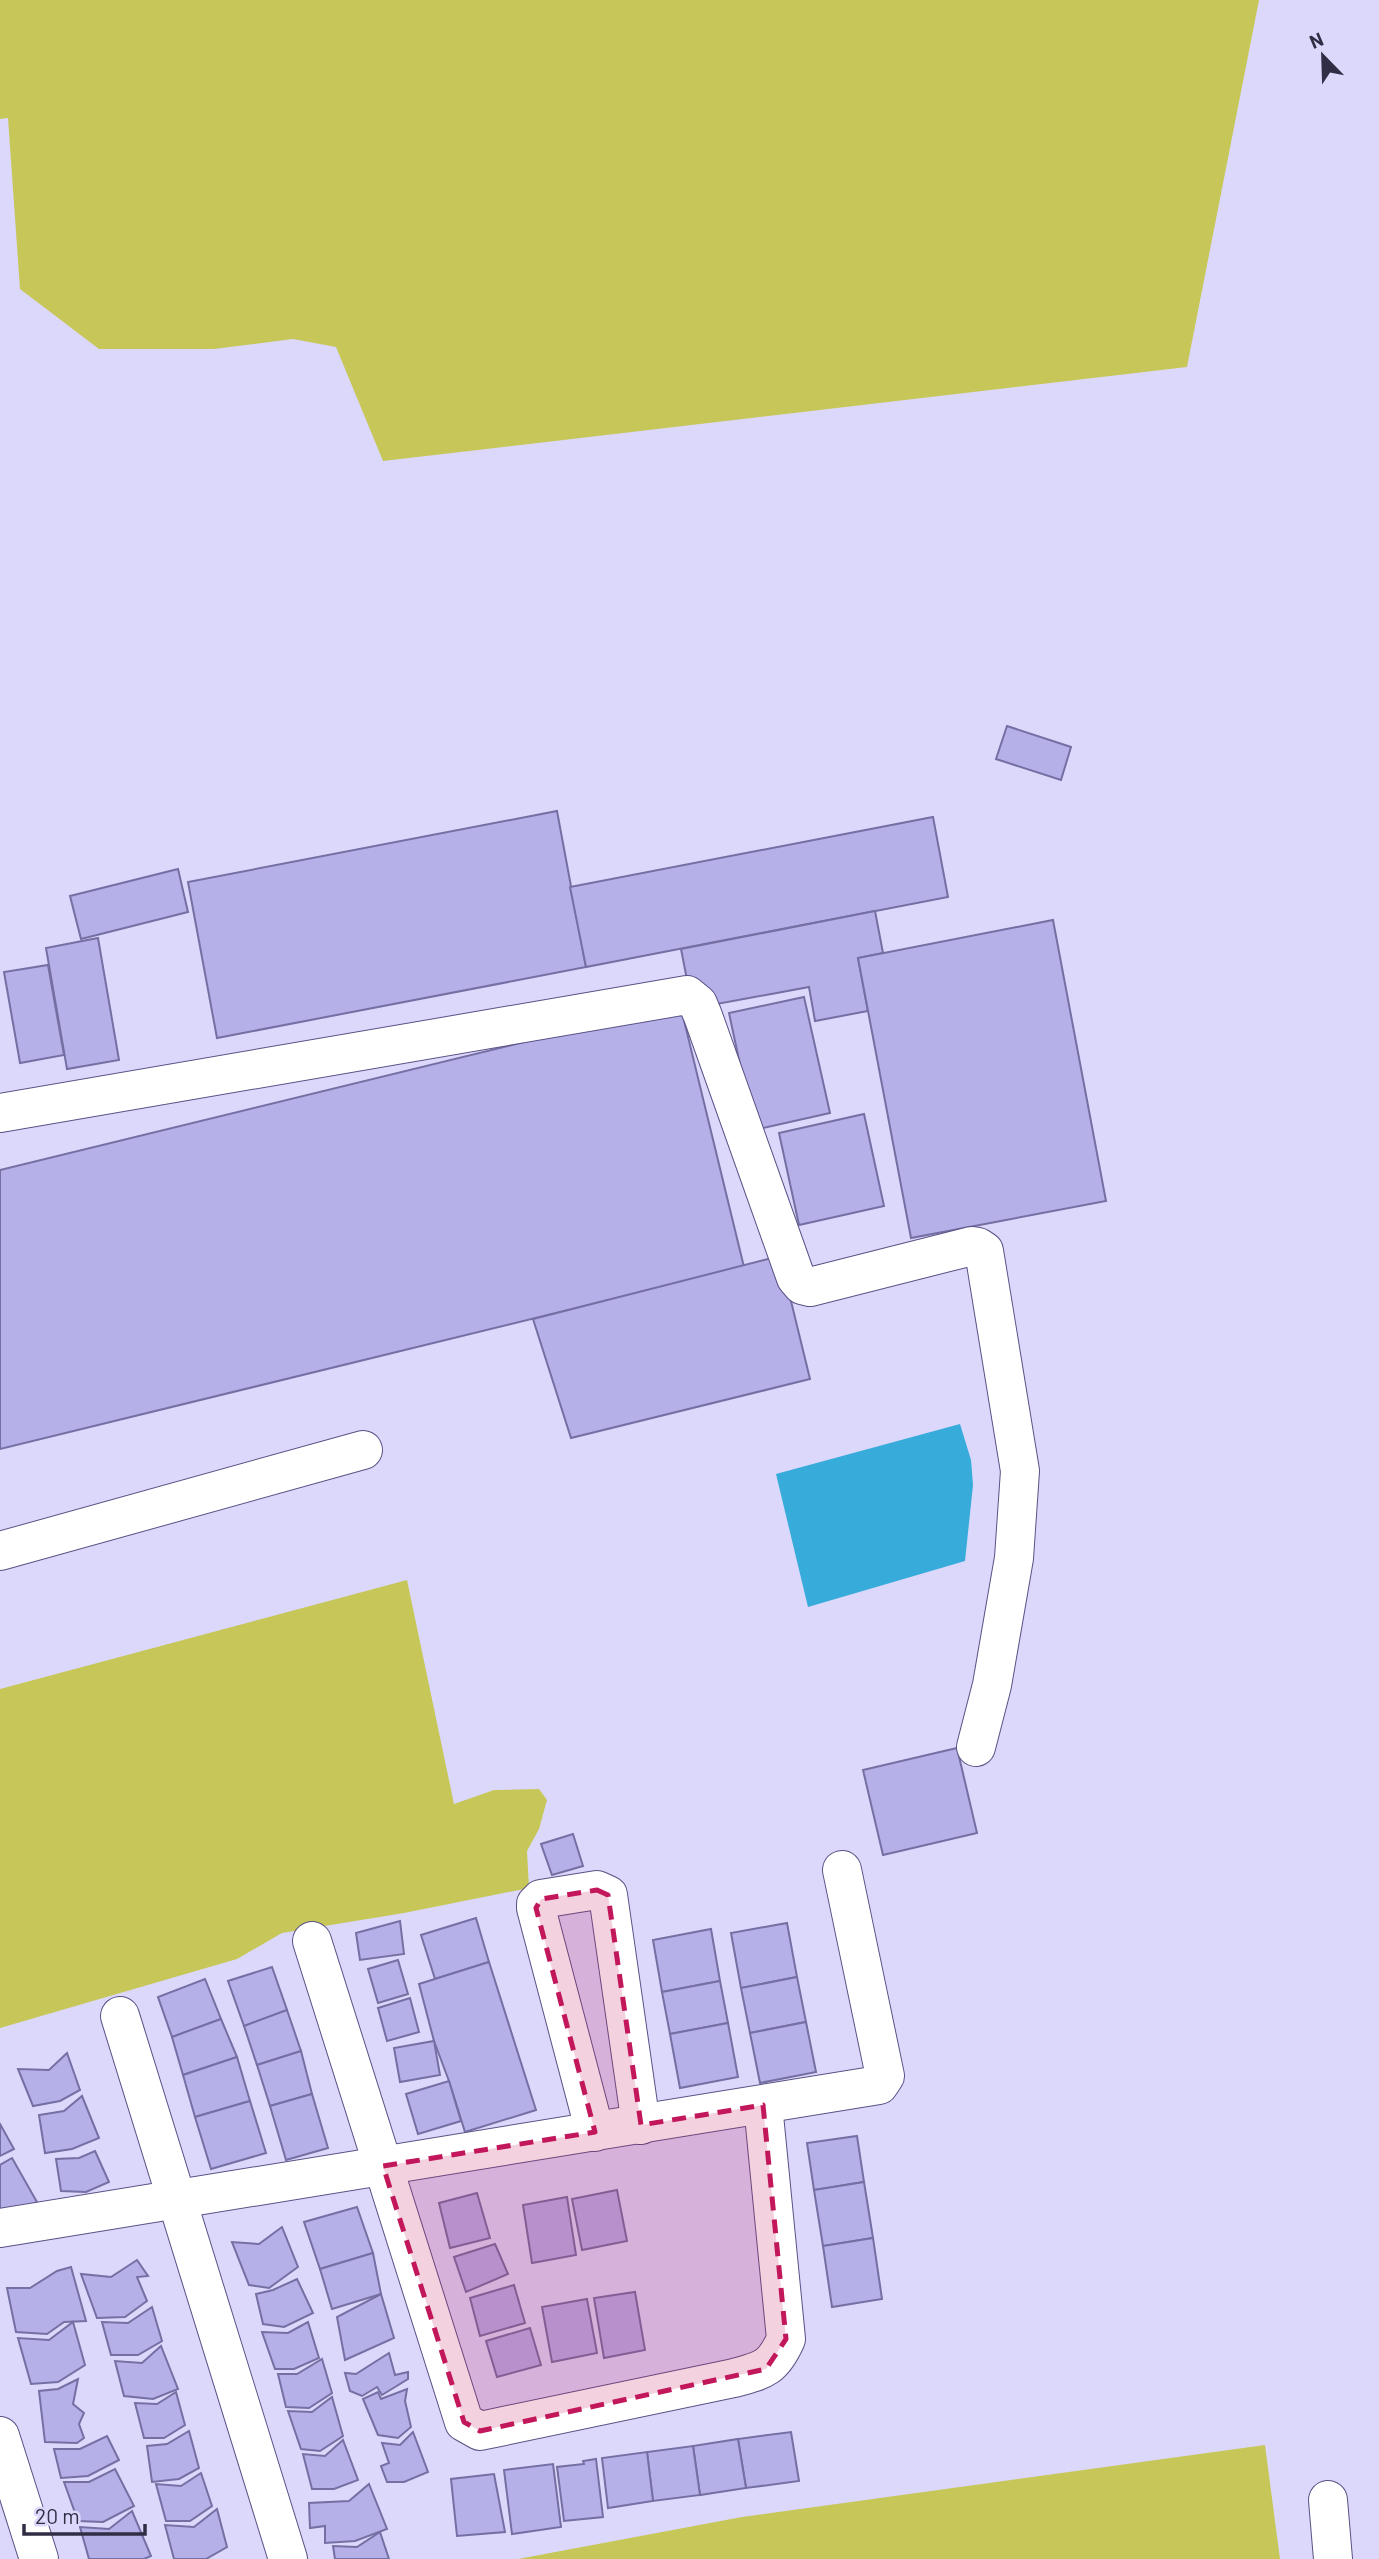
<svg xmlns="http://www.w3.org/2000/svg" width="1379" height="2559" viewBox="0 0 1379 2559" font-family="Barlow,sans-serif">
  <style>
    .green { fill: #c7c759 }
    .water { fill: #37abd9 }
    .building { fill: #b6b0e9; stroke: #756fa3; stroke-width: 2 }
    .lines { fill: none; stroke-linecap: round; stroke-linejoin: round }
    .minor-casing { stroke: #595285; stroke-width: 40 }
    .minor { stroke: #fff; stroke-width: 38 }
    .marked { fill: #c2185b; fill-opacity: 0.2; stroke: #c2185b; stroke-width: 5; stroke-dasharray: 14 9; stroke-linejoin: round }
  </style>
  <rect width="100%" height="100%" fill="#dbd8fb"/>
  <g class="green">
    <polygon points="0,0 1259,0 1187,367 383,461 336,347 293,339 214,349 99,349 20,289 8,118 0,119"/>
    <polygon points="407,1580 454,1804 494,1790 539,1789 547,1800 539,1829 527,1851 529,1888 404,1913 282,1933 237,1959 0,2028 0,1689"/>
    <polygon points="1265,2445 1280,2559 518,2559 742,2517"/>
  </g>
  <polygon class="water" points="960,1424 971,1460 973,1485 965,1561 808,1607 776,1474"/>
  <g class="building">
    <polygon points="1007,726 1071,747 1061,780 996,759"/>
    <polygon points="557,811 586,967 217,1038 188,882"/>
    <polygon points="933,817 948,897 586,967 570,887"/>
    <polygon points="178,869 188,912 81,939 70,896"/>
    <polygon points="875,911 883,953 858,958 868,1011 815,1021 809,987 706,1006 689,990 681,949"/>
    <polygon points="1053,920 1106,1201 911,1238 858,958"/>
    <polygon points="98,938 119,1060 67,1069 46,948"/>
    <polygon points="48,965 64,1055 20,1063 4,972"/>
    <polygon points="804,997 830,1113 754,1130 729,1013"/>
    <polygon points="680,1004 744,1267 0,1449 0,1170"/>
    <polygon points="864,1114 884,1206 799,1225 779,1133"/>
    <polygon points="780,1256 810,1379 571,1438 533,1319"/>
    <polygon points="957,1748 977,1833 883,1855 863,1770"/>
    <polygon points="573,1834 583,1866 552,1875 541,1844"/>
    <polygon points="476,1918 489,1962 435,1979 421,1935"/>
    <polygon points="400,1921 404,1954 360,1960 356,1933"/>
    <polygon points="787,1923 797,1977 741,1988 731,1933"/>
    <polygon points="711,1929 720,1981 662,1992 653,1940"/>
    <polygon points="398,1960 408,1994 378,2003 368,1969"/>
    <polygon points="489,1962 536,2110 465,2132 449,2081 434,2041 419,1984"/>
    <polygon points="272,1967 287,2010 244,2026 228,1981"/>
    <polygon points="797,1977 806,2022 750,2033 741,1988"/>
    <polygon points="205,1979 221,2019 172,2037 158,1997"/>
    <polygon points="720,1981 728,2023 670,2034 662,1992"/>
    <polygon points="410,1998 419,2032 387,2041 378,2008"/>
    <polygon points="287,2010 301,2051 257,2065 244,2026"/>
    <polygon points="221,2019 237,2057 183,2075 172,2037"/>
    <polygon points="806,2022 816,2072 760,2083 750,2033"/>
    <polygon points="728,2023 738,2077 680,2088 670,2034"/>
    <polygon points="434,2041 440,2075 400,2082 394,2048"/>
    <polygon points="301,2051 312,2094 270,2106 257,2065"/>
    <polygon points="67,2053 80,2090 60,2101 33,2106 18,2069 49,2070"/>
    <polygon points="237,2057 250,2101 195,2117 183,2075"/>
    <polygon points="449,2081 461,2121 418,2134 406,2094"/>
    <polygon points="312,2094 328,2148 286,2160 270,2106"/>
    <polygon points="82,2096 99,2138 72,2149 45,2153 39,2115 64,2111"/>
    <polygon points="250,2101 266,2153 211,2169 195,2117"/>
    <polygon points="0,2124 14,2149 0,2156"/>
    <polygon points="857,2136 864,2182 814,2190 807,2143"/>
    <polygon points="95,2151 109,2182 86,2192 61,2191 56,2159 79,2158"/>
    <polygon points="12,2158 37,2202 5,2220 0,2220 0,2165"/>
    <polygon points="864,2182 873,2238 823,2246 814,2190"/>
    <polygon points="617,2190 627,2241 582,2250 572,2199"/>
    <polygon points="477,2193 490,2238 450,2248 439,2203"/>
    <polygon points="567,2197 576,2255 532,2263 523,2205"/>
    <polygon points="357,2207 373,2253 320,2269 304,2222"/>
    <polygon points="282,2227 298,2267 269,2288 249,2285 232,2242 259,2244"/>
    <polygon points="873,2238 882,2299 832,2307 823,2246"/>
    <polygon points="495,2244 508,2274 466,2292 454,2257"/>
    <polygon points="373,2253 381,2294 332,2309 320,2269"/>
    <polygon points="137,2260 148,2276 137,2277 147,2301 125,2317 97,2318 81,2274 111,2277"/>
    <polygon points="71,2267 86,2321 64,2322 47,2334 16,2332 7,2288 30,2288 57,2271"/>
    <polygon points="297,2279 313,2313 284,2327 263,2324 256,2294 273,2290"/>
    <polygon points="514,2285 525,2323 480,2336 470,2298"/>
    <polygon points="635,2292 645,2350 604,2358 594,2298"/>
    <polygon points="381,2294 394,2338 345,2360 337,2317"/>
    <polygon points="587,2299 597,2353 552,2362 542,2307"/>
    <polygon points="152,2307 162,2341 138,2355 111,2355 102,2322 128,2323"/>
    <polygon points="73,2322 85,2365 58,2382 31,2384 18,2338 49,2340"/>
    <polygon points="308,2322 319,2358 294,2369 275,2369 262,2332 288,2333"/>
    <polygon points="530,2328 541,2365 497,2377 486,2341"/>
    <polygon points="161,2346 178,2389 153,2399 124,2396 115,2361 142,2363"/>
    <polygon points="389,2353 395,2375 408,2372 408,2379 382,2395 377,2387 362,2396 350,2391 345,2373 356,2374"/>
    <polygon points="322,2359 332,2393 309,2408 286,2407 278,2374 297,2374"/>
    <polygon points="78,2379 73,2404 84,2413 79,2424 84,2438 77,2443 45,2442 39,2391 58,2389"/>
    <polygon points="407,2389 405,2401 411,2427 398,2438 378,2435 363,2399 378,2392 381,2399"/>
    <polygon points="176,2392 185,2425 164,2438 144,2438 135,2403 157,2404"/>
    <polygon points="332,2397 343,2436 320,2451 301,2449 288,2411 312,2412"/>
    <polygon points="189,2431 199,2468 179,2479 152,2482 147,2446 167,2444"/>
    <polygon points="413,2432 428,2472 404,2482 387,2482 381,2466 389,2463 382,2443 400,2445"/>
    <polygon points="791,2432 799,2481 746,2488 738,2439"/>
    <polygon points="107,2436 119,2460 88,2476 61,2478 54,2449 80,2449"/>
    <polygon points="738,2439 746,2488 700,2495 693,2446"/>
    <polygon points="343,2440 358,2480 334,2489 312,2489 303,2454 325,2456"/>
    <polygon points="693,2446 700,2495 653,2501 647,2452"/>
    <polygon points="647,2452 653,2501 608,2508 602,2458"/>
    <polygon points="596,2459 603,2517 564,2521 557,2467 584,2464 583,2461"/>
    <polygon points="553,2464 561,2527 512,2534 504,2470"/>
    <polygon points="115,2469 134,2506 103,2522 78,2521 64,2482 89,2482"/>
    <polygon points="201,2473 212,2506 190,2521 166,2521 156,2484 181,2486"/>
    <polygon points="494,2474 505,2532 457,2536 451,2479"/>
    <polygon points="369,2484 387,2529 355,2541 325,2543 325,2526 310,2528 309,2503 349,2501"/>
    <polygon points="217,2509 227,2547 206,2559 174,2559 165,2525 194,2527"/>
    <polygon points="132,2511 151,2556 144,2559 89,2559 80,2527 109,2529"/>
    <polygon points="380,2532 389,2559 335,2559 333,2546 357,2547"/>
  </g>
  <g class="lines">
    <defs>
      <g id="minor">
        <polyline points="0,1113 687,995 698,1004 703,1016 796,1278 802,1285 810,1287 972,1246 978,1247 984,1251 1020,1471 1014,1558 992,1685 976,1747"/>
        <polyline points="0,1551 363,1450"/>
        <path d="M312,1941L464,2422L480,2431L734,2378C764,2370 773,2368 786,2339L763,2105"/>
        <polyline points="120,2016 288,2559"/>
        <polyline points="595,2132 536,1908 536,1904 541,1899 597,1890 608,1895 641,2125"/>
        <polyline points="0,2228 879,2085 885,2076 842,1870"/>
        <polyline points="0,2436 39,2559"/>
        <polyline points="1328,2500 1333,2559"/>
      </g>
    </defs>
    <use href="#minor" class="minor-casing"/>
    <use href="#minor" class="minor"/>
  </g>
  <path class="marked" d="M597,1890L608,1895L641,2125L763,2105L786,2339L766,2369L480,2431L464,2422L383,2166L595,2132L536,1908L541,1899Z"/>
  <g transform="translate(1323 56) rotate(337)" stroke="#dbd8fb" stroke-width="5" paint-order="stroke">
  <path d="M0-5L12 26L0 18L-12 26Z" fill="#302d44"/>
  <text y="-10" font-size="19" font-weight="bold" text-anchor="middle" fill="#302d44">N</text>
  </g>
  <path d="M24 2524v10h121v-10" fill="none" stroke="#302d44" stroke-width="3.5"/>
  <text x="35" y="2524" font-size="21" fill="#302d44" stroke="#dbd8fb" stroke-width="5" paint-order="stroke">20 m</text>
</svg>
